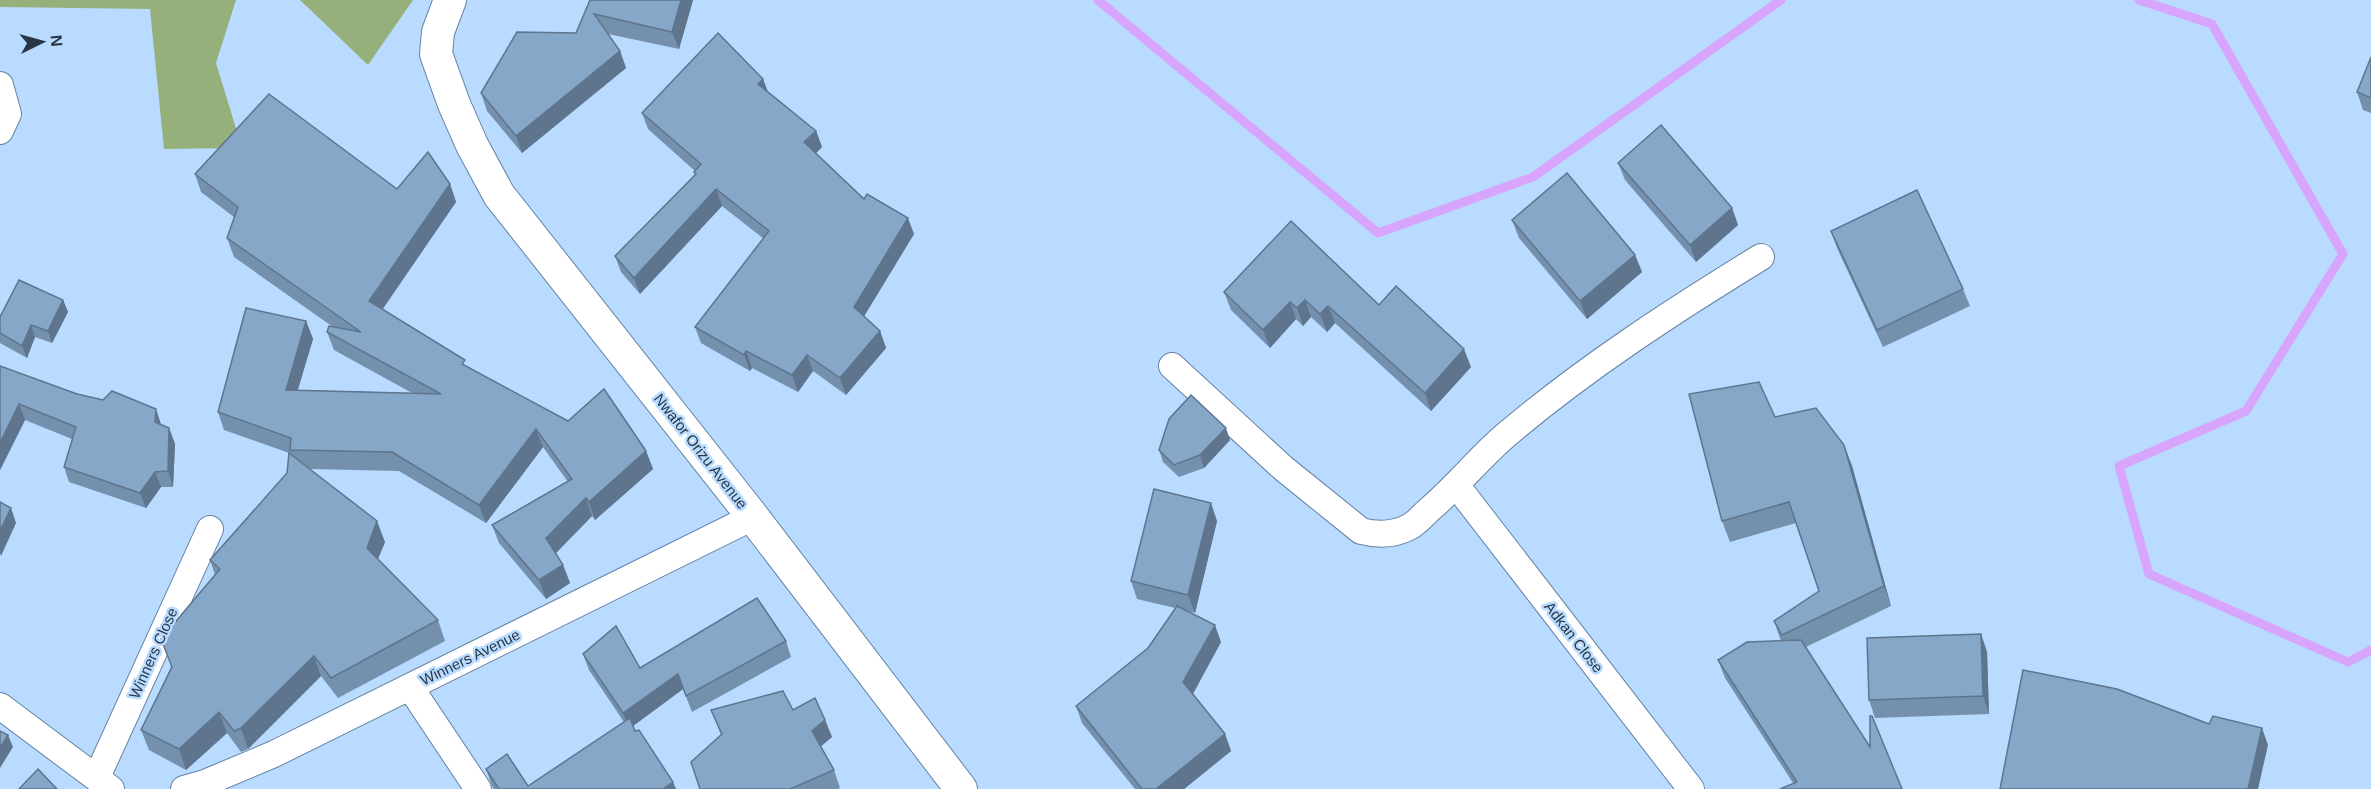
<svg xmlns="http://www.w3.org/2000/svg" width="2371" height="789" viewBox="0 0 2371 789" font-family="Arial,sans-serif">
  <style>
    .green { fill: #96b07c }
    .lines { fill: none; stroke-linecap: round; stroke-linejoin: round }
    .stream { stroke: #d7a6fc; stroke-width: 9 }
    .minor-casing { stroke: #6382a3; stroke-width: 28 }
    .tertiary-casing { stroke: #6382a3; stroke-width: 34 }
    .minor { stroke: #fff; stroke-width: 26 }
    .tertiary { stroke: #fff; stroke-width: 32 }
    .wall { fill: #7490ad }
    .shaded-wall { fill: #5e758d }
    .building { fill: #87a7c9; stroke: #5e758d; stroke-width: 1.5 }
    .labels { text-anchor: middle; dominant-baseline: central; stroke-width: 5; stroke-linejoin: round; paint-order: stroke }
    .street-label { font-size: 15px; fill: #293745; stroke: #b9dbff }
  </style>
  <rect width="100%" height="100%" fill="#b9dbff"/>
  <g class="green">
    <polygon points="0,0 236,0 216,63 242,148 164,149 150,9 0,7"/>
    <polygon points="300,0 413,0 368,65"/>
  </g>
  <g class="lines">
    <g class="stream">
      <polyline points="1098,0 1378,233 1533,177 1781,0"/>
      <polyline points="2139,0 2212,24 2343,254 2246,411 2119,466 2149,574 2348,662 2371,650"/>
    </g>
    <defs>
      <g id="minor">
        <polyline points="0,85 8,114 0,131"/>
        <path d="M1172,366L1283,468L1361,531C1377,535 1394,535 1409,527C1417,523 1424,514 1430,509C1457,486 1479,458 1506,435C1585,368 1673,311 1761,257"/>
        <polyline points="1457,486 1691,789"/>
        <polyline points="410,687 478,789"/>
        <polyline points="0,706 111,789"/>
        <polyline points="97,777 210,529"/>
        <polyline points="184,789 205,783 274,754 753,517"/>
      </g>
      <polyline id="tertiary" points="450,0 438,32 436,54 454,104 472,145 499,195 753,517 961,789"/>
    </defs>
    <use href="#minor" class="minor-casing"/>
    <use href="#tertiary" class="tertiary-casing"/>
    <use href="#minor" class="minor"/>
    <use href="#tertiary" class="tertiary"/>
  </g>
  <g class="wall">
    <polygon points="590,0 693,0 679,49 608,34 620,51 626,68 522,153 487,111 481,93 576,33"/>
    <polygon points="2371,57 2371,113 2363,110 2357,92"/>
    <polygon points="763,79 768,92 816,131 822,147 816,153 864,199 914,234 864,316 880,331 886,348 846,395 813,371 798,392 752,368 750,371 701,343 695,327 764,239 722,206 640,294 621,272 615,256 695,175 694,172 695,171 648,129 642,113"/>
    <polygon points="1618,163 1732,208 1738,225 1696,262 1625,180"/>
    <polygon points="195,174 397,189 450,184 456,202 382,309 467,367 568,421 646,451 653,469 595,520 592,516 556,553 563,565 570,583 546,599 499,543 492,525 568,482 543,447 486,523 399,471 310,469 385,542 378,559 438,620 445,641 338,698 321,676 248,749 241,752 227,733 186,770 149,750 141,730 215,575 210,560 287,473 289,453 224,430 218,412 306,321 313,339 298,390 412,393 334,350 327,332 333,327 234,257 227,238 234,217 201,192"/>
    <polygon points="1512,220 1635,255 1642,272 1587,319 1519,238"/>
    <polygon points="1831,231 1963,289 1970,306 1883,347 1837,248"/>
    <polygon points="1224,292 1379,305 1471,367 1431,411 1335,323 1327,332 1311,317 1303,326 1296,319 1270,348 1231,310"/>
    <polygon points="63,300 68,312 52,343 35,337 27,358 0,343 0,317"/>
    <polygon points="0,366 169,428 175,444 173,487 161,487 146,508 69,482 64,467 72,439 25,420 0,470"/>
    <polygon points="1775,417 1844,445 1852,466 1891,606 1806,647 1870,747 1902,789 1793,783 1725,678 1718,660 1781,641 1774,621 1819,591 1796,523 1730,542 1722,521"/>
    <polygon points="1230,440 1204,468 1179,477 1163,462 1159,450"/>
    <polygon points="1217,521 1195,613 1187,611 1221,642 1193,694 1225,734 1231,751 1184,789 1135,789 1082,723 1076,706 1148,648 1175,608 1137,599 1131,581"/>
    <polygon points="1981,634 1987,652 1989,714 1875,718 1869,700"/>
    <polygon points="786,641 791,657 692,712 683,689 633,726 635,731 676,789 494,789 492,786 486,769 528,786 624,722 589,670 583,654 640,668"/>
    <polygon points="711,710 793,710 825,720 832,737 821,746 834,770 840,788 837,789 700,789 721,735"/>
  </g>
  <g class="shaded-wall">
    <polygon points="681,0 693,0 679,49 672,32"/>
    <polygon points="620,51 626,68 522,153 516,136"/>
    <polygon points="763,79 769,95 758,84"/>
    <polygon points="816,131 822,147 810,159 804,142"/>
    <polygon points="450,184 456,202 376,319 369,301"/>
    <polygon points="716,189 722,206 640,294 634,278"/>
    <polygon points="1732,208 1738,225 1696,262 1690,245"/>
    <polygon points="908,218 914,234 860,323 854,307"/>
    <polygon points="1635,255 1642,272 1587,319 1580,301"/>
    <polygon points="63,300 68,312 52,343 48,331"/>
    <polygon points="1305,300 1311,317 1303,326 1297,308"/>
    <polygon points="1290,302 1296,319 1270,348 1263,330"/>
    <polygon points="1328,306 1335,323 1327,332 1320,314"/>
    <polygon points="306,321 313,339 292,408 286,390"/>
    <polygon points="31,325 35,337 27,358 22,346"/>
    <polygon points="880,331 886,348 846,395 840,378"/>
    <polygon points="1464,349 1471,367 1431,411 1425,393"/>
    <polygon points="746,351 752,368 750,371 744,355"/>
    <polygon points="807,355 813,371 798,392 792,375"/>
    <polygon points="19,404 25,420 0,470 0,443"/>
    <polygon points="156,409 161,424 155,422"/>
    <polygon points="169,428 175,444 173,487 168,471"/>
    <polygon points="1226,428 1230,440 1204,468 1200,455"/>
    <polygon points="536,429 543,447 486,523 479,505"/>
    <polygon points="1844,445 1852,466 1891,606 1884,586"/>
    <polygon points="646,451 653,469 595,520 589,502"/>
    <polygon points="155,472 161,487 146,508 140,493"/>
    <polygon points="586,498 592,516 553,556 546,538"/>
    <polygon points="1211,503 1217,521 1195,613 1188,595"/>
    <polygon points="11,508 16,523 1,556 0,553 0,531"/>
    <polygon points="377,521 385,542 374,568 367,548"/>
    <polygon points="563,565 570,583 546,599 539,580"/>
    <polygon points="1215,625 1221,642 1190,699 1183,682"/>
    <polygon points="1981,634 1987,652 1989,714 1983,696"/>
    <polygon points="314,656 321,676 248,749 241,728"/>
    <polygon points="678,674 683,689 629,729 623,713"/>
    <polygon points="219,712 227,733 186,770 179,749"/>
    <polygon points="825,720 832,737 819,748 812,731"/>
    <polygon points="2262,728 2268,745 2258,789 2248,789"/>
    <polygon points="1225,734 1231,751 1184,789 1156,789"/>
    <polygon points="8,735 13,747 0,768 0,748"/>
    <polygon points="673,782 676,789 663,789"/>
  </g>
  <g class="building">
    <polygon points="590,0 681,0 672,32 594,14 620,51 516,136 481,93 517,32 576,33"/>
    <polygon points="718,33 763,79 758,84 816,131 804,142 864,199 867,194 908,218 854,307 880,331 840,378 807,355 792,375 746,351 744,355 695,327 769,231 716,189 634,278 615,256 696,174 694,172 701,164 642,113"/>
    <polygon points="2371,57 2371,98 2357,92"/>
    <polygon points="269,94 397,189 428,152 450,184 369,301 465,360 462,364 568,421 604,389 646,451 589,502 586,498 546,538 563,565 539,580 492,525 572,479 536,429 479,505 392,452 290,450 291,438 218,412 246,308 306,321 286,390 441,394 327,332 329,326 361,332 227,238 238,207 195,174"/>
    <polygon points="1661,125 1732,208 1690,245 1618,163"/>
    <polygon points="1567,173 1635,255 1580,301 1512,220"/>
    <polygon points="1917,190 1963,289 1877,330 1831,231"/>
    <polygon points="1291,221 1379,305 1396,286 1464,349 1425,393 1328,306 1320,314 1305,300 1297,308 1290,302 1263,330 1224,292"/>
    <polygon points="19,280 63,300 48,331 31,325 22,346 0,333 0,317"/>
    <polygon points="0,366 77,394 103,400 112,391 156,409 155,422 169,428 168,471 155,472 140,493 64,467 76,427 19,404 0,443"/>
    <polygon points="1759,382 1775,417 1816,408 1844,445 1884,586 1782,635 1774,621 1819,591 1789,502 1722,521 1689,394"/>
    <polygon points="1191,395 1226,428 1200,455 1174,465 1159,450 1169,419"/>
    <polygon points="289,453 377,521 367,548 438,620 331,678 314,656 241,728 234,731 219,712 179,749 141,730 172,667 161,639 220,569 210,560 287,473"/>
    <polygon points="1154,489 1211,503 1188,595 1131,581"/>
    <polygon points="0,502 11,508 0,531"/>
    <polygon points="757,598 786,641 686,696 678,674 623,713 583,654 616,626 640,668"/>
    <polygon points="1177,606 1215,625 1183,682 1225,734 1156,789 1142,789 1076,706 1148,648"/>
    <polygon points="1981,634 1983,696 1869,700 1867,638"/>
    <polygon points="1801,640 1870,747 1870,716 1872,716 1902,789 1780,789 1797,782 1718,660 1747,642"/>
    <polygon points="2023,670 2117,689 2209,724 2213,716 2262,728 2248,789 2000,789"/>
    <polygon points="783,691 793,710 815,698 825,720 812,731 834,770 790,789 700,789 691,762 722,734 711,710"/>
    <polygon points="630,718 635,731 639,730 673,782 663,789 499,789 486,769 507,754 528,786"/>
    <polygon points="0,731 8,735 0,748"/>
    <polygon points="38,769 57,789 19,789"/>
  </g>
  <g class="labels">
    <g class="street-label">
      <text transform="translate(701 451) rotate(52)">Nwafor Orizu Avenue</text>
      <text transform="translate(1574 637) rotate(52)">Adkan Close</text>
      <text transform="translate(153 653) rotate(-66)">Winners Close</text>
      <text transform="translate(470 657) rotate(-26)">Winners Avenue</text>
    </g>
  </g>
  <g transform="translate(42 42) rotate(85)" stroke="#b9dbff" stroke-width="4.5" paint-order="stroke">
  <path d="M0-4.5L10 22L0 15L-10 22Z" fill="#293745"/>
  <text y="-9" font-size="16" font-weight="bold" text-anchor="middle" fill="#293745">N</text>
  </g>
</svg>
